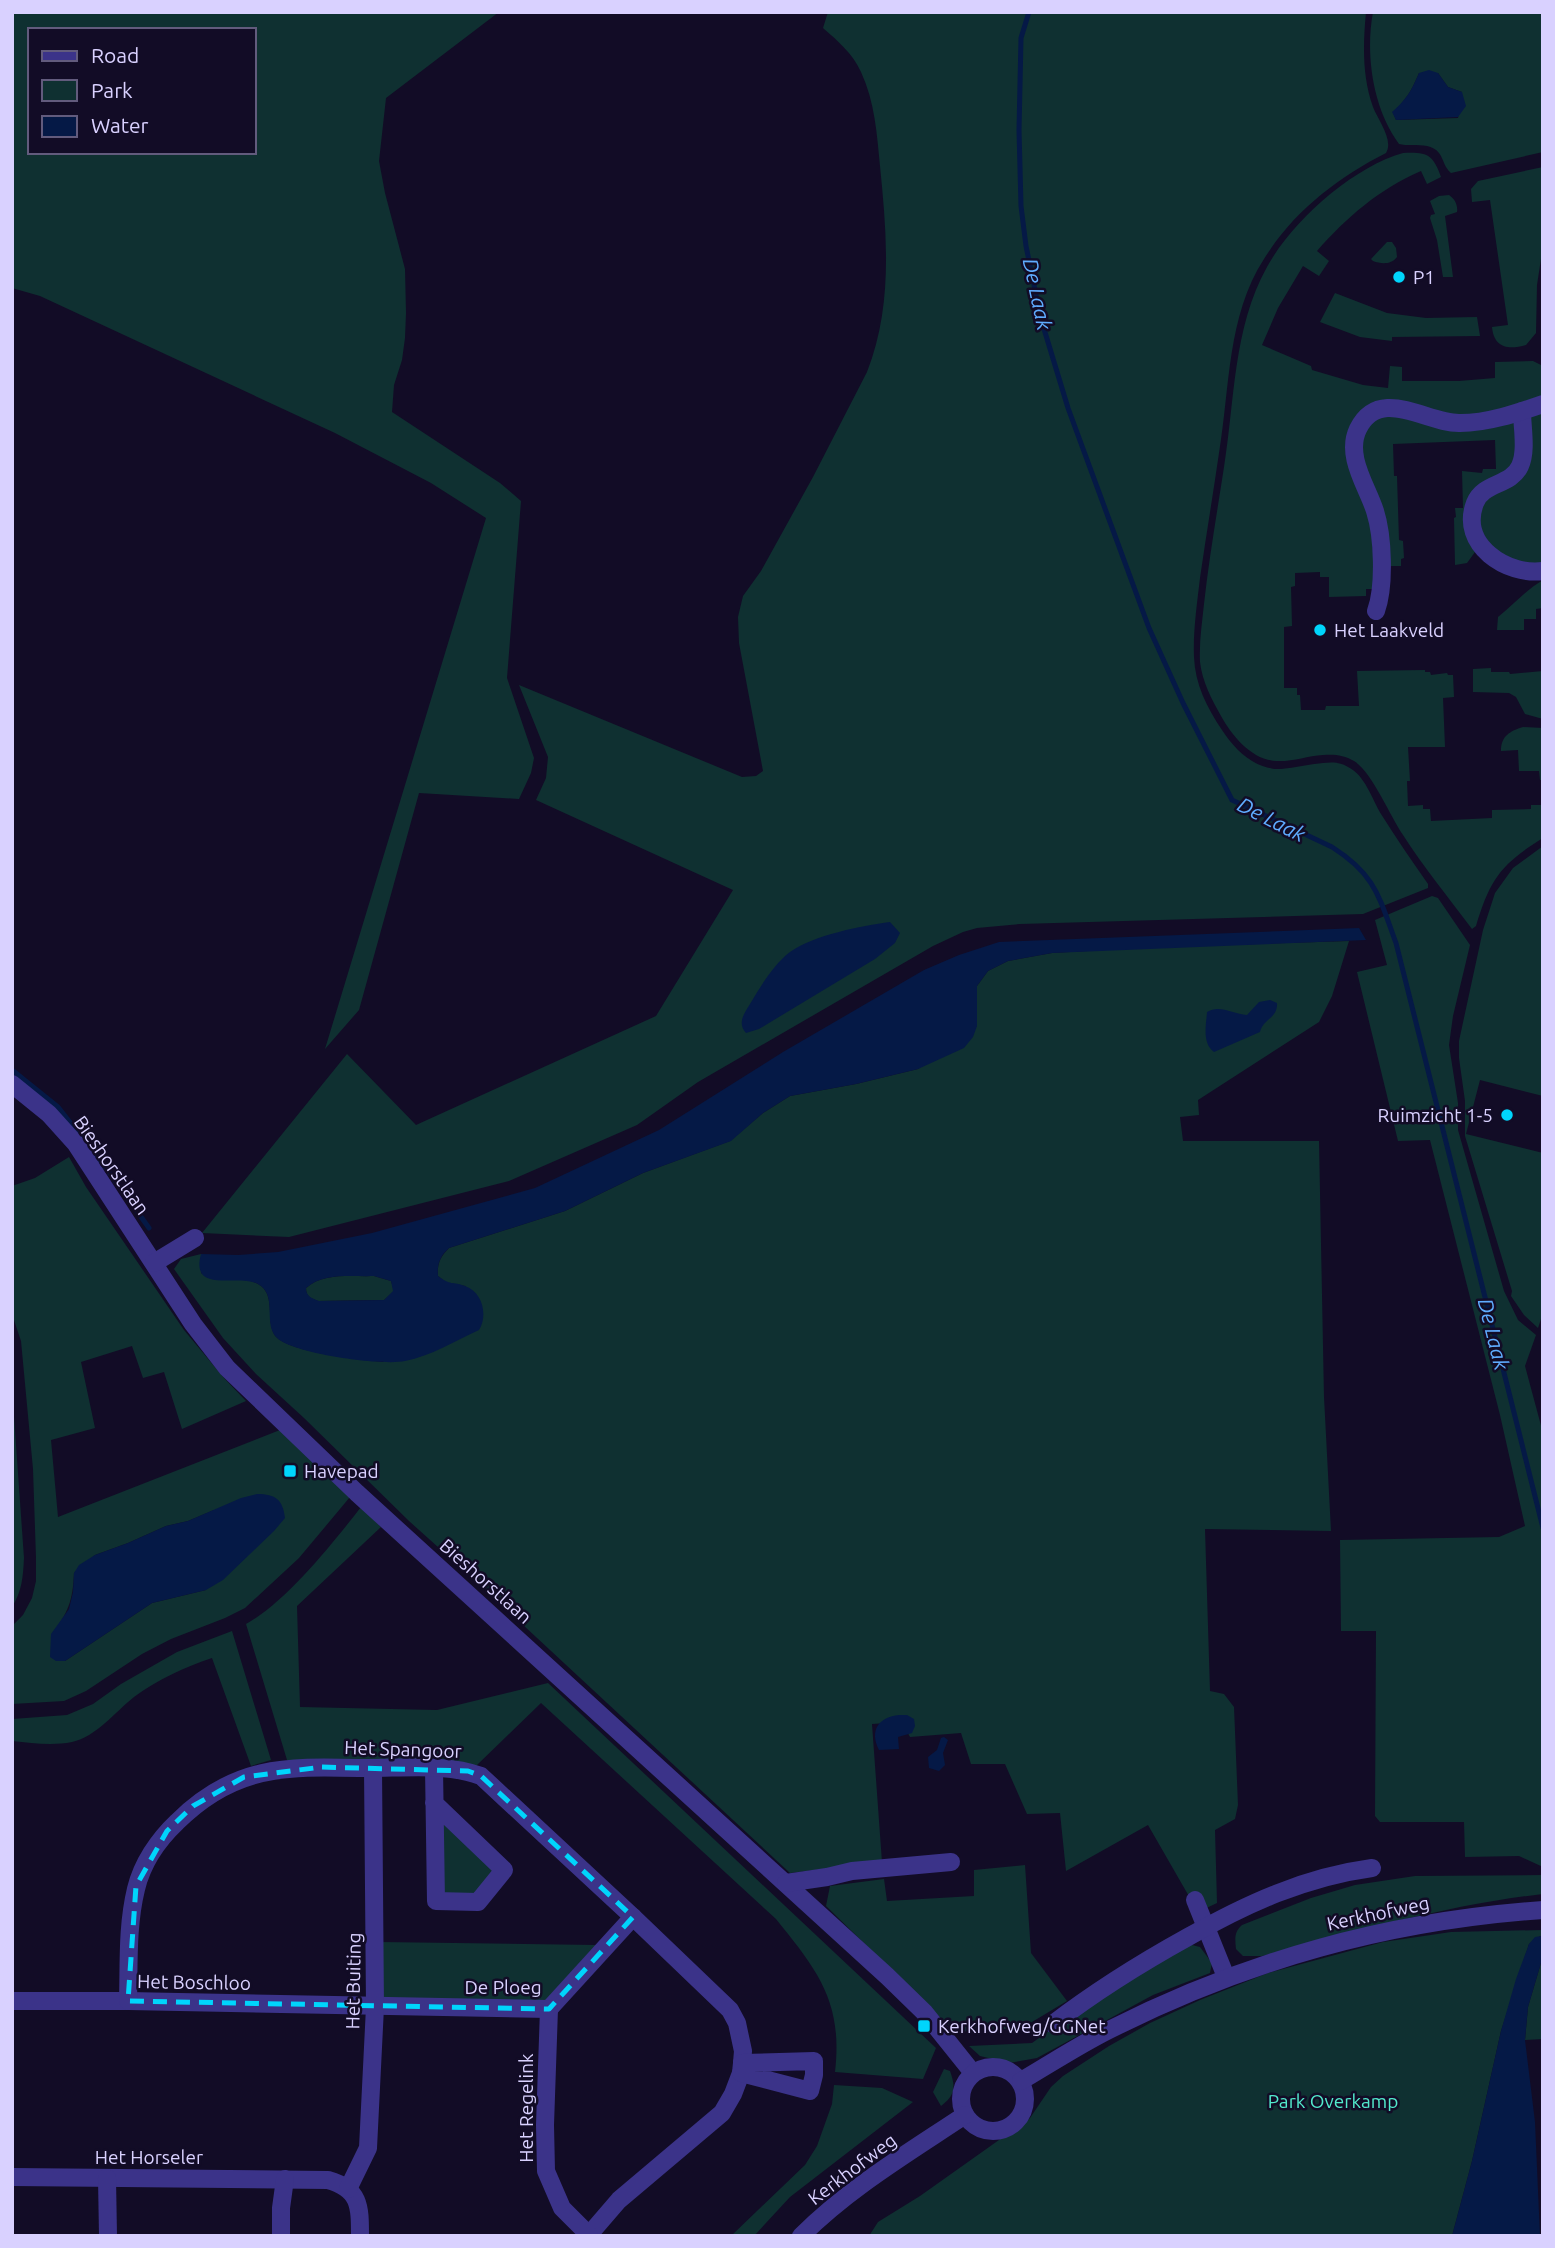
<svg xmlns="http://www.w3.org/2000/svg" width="1555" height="2248" viewBox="0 0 1555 2248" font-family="Ubuntu,sans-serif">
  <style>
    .green { fill: #0f3031; fill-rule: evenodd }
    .water { fill: #051946; fill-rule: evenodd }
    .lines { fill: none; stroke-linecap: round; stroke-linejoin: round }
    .stream { stroke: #051946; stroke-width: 5 }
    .minor { stroke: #3b3389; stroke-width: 18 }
    .marked { fill: none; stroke: #00d5fc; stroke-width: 5; stroke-dasharray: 14 9; stroke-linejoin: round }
    .poi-dot { fill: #00d5fc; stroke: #120c26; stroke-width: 2.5 }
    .labels { text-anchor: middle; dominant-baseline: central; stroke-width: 5; stroke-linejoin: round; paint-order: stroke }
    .poi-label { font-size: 19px; fill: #d9d1ff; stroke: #120c26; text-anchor: start }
    .street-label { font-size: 19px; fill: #d9d1ff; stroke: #120c26 }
    .park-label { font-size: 19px; fill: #52eacd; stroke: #120c26 }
    .water-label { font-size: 21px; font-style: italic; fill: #5facff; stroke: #120c26 }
  </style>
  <rect width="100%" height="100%" fill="#120c26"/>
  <g class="green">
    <path d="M12,12H499L386,98L379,161L385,193L405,269L406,313L405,338L402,360L394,385L392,412L500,483L521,501L507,678L534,758L531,773L519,799L419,793L359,1010L325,1049L486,518L431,483L335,433L40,296L12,288ZM30,30H254V152H30Z"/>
    <path d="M828,12H1366C1363,44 1362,76 1373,107C1378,120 1394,140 1386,153C1337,178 1293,212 1264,259C1227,316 1230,388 1219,453C1213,495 1206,536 1200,578C1197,604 1193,631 1194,657C1195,684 1207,708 1222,730C1235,750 1255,770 1281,769C1295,768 1309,764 1323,763C1332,762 1340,762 1348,767C1365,775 1372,799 1381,814C1396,838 1412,861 1428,884V888L1363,914L1020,924L977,928L963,932L933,946L698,1082L637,1125L509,1181L289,1237L202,1233L347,1054L416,1125L656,1016L733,890L536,800L546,778L548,757L519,685L742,777L756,776L763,771L739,643L738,617L743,596L761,571L813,477L867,372C893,306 887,236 880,166C877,135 875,102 861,72C853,54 838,41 823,28ZM825,937L757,993L803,945Z"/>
    <path d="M1373,12H1543V152L1451,173C1444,167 1444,160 1439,153C1430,141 1410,147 1399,144C1373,109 1365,55 1373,12ZM1419,73H1438L1448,87L1462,92L1458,118L1396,120L1393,112C1406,100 1412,90 1419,73Z"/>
    <path d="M1403,153C1427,152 1433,154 1441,177L1427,184L1421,171C1379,189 1346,218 1317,251L1329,261L1319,276L1303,266L1278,308L1262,345L1311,366L1312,370L1363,385L1388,388L1390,366L1402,367V381H1459L1495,378V362L1533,361L1543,366V398L1468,418L1406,405L1356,424L1370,512L1376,589H1366V596L1329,597V577H1320V572L1295,573V586L1291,587L1292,626L1284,627V688H1297V695H1300L1301,710H1325L1326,706H1359L1357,671L1425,670V672H1430L1431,675L1447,673L1448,675H1453L1454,697L1443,698L1445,747H1408L1410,781H1407L1408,806L1423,805V809H1430L1431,821L1492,818V810L1531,809V805H1543V838C1501,864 1490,879 1476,926L1472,929C1449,898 1424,868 1403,835C1390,816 1372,772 1354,761C1344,755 1334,754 1323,755C1307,756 1292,762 1276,761C1252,760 1232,736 1221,716C1212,700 1202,681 1200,662C1199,643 1202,623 1204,604C1209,558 1217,513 1224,467C1235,399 1233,328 1267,267C1292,221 1353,167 1403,153Z"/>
    <path d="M1543,167V246L1537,285L1536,333L1526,345C1508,350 1494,348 1492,327L1508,325L1490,200L1472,202L1471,189L1478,181Z"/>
    <path d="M1449,195C1455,199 1458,205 1457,212L1445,216L1453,277H1443L1437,240L1430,218L1431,215L1435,214L1430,201L1439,196Z"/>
    <path d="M1387,242H1392L1396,248L1397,257C1391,265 1381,264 1373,261L1371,259Z"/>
    <polygon points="1335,293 1387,313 1426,318 1477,317 1480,336 1392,337 1392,341 1360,337 1320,322"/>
    <polygon points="1543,410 1543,566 1498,556 1478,526 1484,498 1512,482 1529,418"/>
    <polygon points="1383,415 1514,423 1517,464 1485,484 1475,552 1467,563 1455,565 1454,518 1456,517 1455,508 1463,508 1462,471 1482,473 1483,469 1496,469 1495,440 1393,444 1394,476 1397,476 1399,540 1403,541 1404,558 1401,559 1401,566 1386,566 1360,455 1362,430"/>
    <path d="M1543,580V608L1536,609V619H1524V630H1497L1498,617C1513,605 1526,590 1543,580Z"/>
    <polygon points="1491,668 1491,672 1509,672 1510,674 1543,671 1543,719 1525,714 1516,697 1509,693 1473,692 1473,669"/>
    <path d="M1523,727L1543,728V780H1540L1539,771H1519L1518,750L1501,751C1501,736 1510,731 1523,727Z"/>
    <polygon points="1543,846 1543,1096 1480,1080 1466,1134 1543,1153 1543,1313 1538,1328 1524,1315 1511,1296 1512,1291 1465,1136 1465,1101 1459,1058 1459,1041 1483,930 1495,893 1513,868"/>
    <polygon points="1432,896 1438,898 1470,945 1453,1016 1449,1045 1458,1103 1458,1130 1504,1291 1518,1320 1536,1335 1525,1366 1543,1433 1543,1867 1519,1856 1465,1857 1464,1822 1380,1822 1375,1816 1376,1631 1341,1631 1340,1540 1499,1537 1525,1526 1500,1415 1430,1140 1398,1141 1357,972 1387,965 1375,920"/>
    <path d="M1349,941L1332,996L1319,1022L1198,1100L1199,1115L1180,1117L1183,1141H1319L1324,1397L1331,1531L1205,1529L1210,1691L1224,1694L1234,1707L1238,1805L1235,1819L1215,1830L1217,1903L1198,1912L1148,1825L1066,1871L1060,1813L1027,1814L1005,1764H971L961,1733L910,1737L902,1722L872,1724L882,1862L790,1873L478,1583L409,1521L304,1418L256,1374L223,1338L174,1269L181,1259L201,1254V1273C221,1287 239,1274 258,1284C276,1294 266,1318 274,1334C283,1352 363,1360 383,1362L466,1286L448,1284L438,1276C437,1264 440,1257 449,1248L565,1211L643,1173L730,1141L763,1113L790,1096L856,1084L918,1069L977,1026V986L988,971L1008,961L1052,953L1158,947Z"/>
    <path d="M69,1157L86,1187L184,1330L224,1378L246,1401L182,1429L164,1372L143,1378L132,1346L81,1362L95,1428L51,1440L58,1517L280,1430L350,1497L299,1558L245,1608L225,1618L171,1639L142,1654L86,1691L64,1701L12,1704V1626L23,1615L32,1598L36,1581V1558L33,1469L21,1341L12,1314V1186L35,1178ZM214,1510L206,1590L152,1603L65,1661L51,1635C68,1614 73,1600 74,1573L95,1555L128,1543L166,1526L188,1521Z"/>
    <path d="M374,1276L391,1281L394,1291L384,1300L318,1301C311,1298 306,1297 306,1288C324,1272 352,1277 374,1276Z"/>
    <path d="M12,1388L24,1558C23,1577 22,1591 12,1607Z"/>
    <path d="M361,1507L381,1527L297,1606L300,1707L437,1710L548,1683L936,2048L923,2079L835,2072C843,2002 818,1971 776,1919L541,1703L476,1766L287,1760L246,1624C286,1602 333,1543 361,1507Z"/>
    <path d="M232,1631L271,1760L251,1766L212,1658C185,1667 157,1680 134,1697C115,1712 96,1737 72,1742C52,1746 32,1743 12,1741V1719L67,1715L93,1704L121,1684L177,1652Z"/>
    <polygon points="438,1813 500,1871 477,1899 439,1897"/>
    <polygon points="1025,1865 1031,1953 1067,2001 1022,2028 955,2032 826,1906 830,1886 884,1879 887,1901 974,1896 974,1870"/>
    <path d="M1543,1875V1894C1447,1905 1355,1932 1262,1956H1243L1236,1949C1235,1939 1234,1932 1242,1925L1311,1898L1355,1885L1415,1876Z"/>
    <polygon points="1543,1930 1543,1937 1540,1936 1529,1944 1501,2031 1472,2161 1452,2236 869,2236 878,2222 920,2196 1030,2118 1051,2087 1063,2076 1109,2046 1150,2023 1200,2000 1268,1973 1383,1942 1451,1932"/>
    <polygon points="380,1942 596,1945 545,2001 378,1998"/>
    <polygon points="1184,1943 1200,1947 1212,1963 1210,1973 1153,1995 1037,2058 1009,2063 980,2056 969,2046 1032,2043 1106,1990"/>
    <polygon points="1543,1956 1543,2039 1525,2040 1528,2007"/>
    <path d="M944,2069L950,2071C956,2088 955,2095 941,2106L933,2092Z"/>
    <polygon points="834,2085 882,2088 913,2102 790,2197 754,2236 731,2236 805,2165 817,2146 832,2104"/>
  </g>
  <g class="water">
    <path d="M1429,70L1438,73L1448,87L1462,92L1466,106L1458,117L1396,120L1392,112C1406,100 1412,90 1419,73Z"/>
    <path d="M890,922L900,933L895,943L875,959L759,1029L746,1033C737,1023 744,1014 750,1004C761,986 773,965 790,952C814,935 861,926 890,922Z"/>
    <path d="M1359,928L1366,940L1052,953L1008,961L988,971L977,986V1026L973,1037L964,1048L918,1069L856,1084L790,1096L763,1113L731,1141L643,1173L565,1211L449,1248C440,1256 437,1264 438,1276C451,1286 452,1281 465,1286C483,1292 488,1316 479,1330C455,1341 431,1356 405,1361C383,1366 292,1354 276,1337C263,1322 278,1295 258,1284C238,1273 190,1295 201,1254L238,1255L278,1252L372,1233L535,1188L659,1130L783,1052L924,970L959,955L999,942ZM374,1276L391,1281L393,1291L384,1300L319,1301C311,1298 306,1296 306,1288C324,1272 352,1277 374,1276Z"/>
    <path d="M1270,1000L1277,1003C1278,1018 1263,1019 1260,1032L1214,1052C1202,1043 1206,1026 1207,1012C1219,1004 1233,1014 1247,1015L1259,1002Z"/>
    <path d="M257,1494C276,1494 283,1500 285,1518L274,1531L223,1580L206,1590L152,1603L65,1661H56L50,1657L51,1634L69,1609L73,1592L74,1573L79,1565L95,1555L128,1543L166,1526L188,1521L241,1498Z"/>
    <path d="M899,1715H907L914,1719L915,1726L912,1733L898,1737L899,1749L879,1750C869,1730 879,1717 899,1715Z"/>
    <polygon points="944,1737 948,1740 943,1753 945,1765 939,1771 929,1768 928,1757 937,1750 941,1738"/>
    <polygon points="1542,1936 1543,1956 1528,2007 1525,2040 1535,2122 1540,2236 1452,2236 1472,2161 1501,2031 1516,1979 1529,1944 1535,1937"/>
  </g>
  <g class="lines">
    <g class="stream">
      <path d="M1029,12L1021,38L1019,130L1021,206L1026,246L1041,319L1068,408L1149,628L1183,703L1232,800L1332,847C1376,875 1379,897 1396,943L1543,1528"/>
      <polyline points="12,1070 58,1107 109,1172 149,1228"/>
    </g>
    <g class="minor">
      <path d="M1522,411C1522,427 1527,451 1520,466C1511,486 1483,482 1475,503C1459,545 1507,576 1543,571"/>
      <path d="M1376,611C1385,586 1383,536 1375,511C1367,486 1345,456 1358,429C1380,385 1427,424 1460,423C1488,423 1517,413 1543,404"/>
      <polyline points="12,1084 49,1114 76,1144 193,1324 227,1368 357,1493 887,1976 925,2013 973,2073"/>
      <polyline points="154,1263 195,1238"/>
      <polyline points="434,1803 504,1870 478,1902 436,1901 434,1768"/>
      <polyline points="786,1883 827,1877 852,1871 951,1862"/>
      <polyline points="1195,1900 1226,1977"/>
      <polyline points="12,2001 128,2001 549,2009 633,1917"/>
      <path d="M128,2001C129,1964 127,1926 136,1889C142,1864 158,1840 177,1822C233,1766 285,1766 359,1768C398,1769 444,1762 481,1776L633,1917L730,2010L737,2023L743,2051L742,2063L741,2073L733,2094L722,2113L619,2200L588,2236"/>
      <polyline points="549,2009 545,2125 546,2171 562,2208 589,2235"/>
      <path d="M1053,2024C1096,1991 1141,1963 1188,1937C1246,1904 1305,1877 1372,1868"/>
      <circle cx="993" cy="2099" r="32"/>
      <polyline points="741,2073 810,2091 814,2075 814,2061 742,2063"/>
      <path d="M1021,2081C1050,2064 1079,2045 1109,2030C1248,1960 1387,1921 1543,1910"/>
      <path d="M12,2177L328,2180C360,2189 360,2206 360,2236"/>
      <polyline points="107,2178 108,2236"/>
      <polyline points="348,2189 368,2148 375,2007 373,1768"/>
      <polyline points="281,2236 281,2208 285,2179"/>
      <path d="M801,2236C849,2188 908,2153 965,2115"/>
    </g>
  </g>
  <path class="marked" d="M322,1767L468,1771L481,1776L633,1917L549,2009L128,2001L136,1886L167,1831L193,1806L244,1777Z"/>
  <g class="poi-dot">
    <circle cx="1399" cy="277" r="7"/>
    <circle cx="1320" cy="630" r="7"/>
    <circle cx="1507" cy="1115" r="7"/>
    <rect x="283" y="1464" width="14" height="14" rx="3.5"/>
    <rect x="917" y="2019" width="14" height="14" rx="3.5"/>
  </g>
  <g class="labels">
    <g class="poi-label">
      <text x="1413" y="277">P1</text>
      <text x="1334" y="630">Het Laakveld</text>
      <text x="1493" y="1115" text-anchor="end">Ruimzicht 1-5</text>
      <text x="304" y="1471">Havepad</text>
      <text x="938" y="2026">Kerkhofweg/GGNet</text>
    </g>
    <g class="street-label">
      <text transform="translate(112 1165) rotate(55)">Bieshorstlaan</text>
      <text transform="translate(486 1581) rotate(42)">Bieshorstlaan</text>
      <text transform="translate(403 1749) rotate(2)">Het Spangoor</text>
      <text transform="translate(1378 1913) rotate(-12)">Kerkhofweg</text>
      <text transform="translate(353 1981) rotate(-89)">Het Buiting</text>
      <text transform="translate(194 1982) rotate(1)">Het Boschloo</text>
      <text x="503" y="1987">De Ploeg</text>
      <text transform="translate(526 2108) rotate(-90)">Het Regelink</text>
      <text x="149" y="2157">Het Horseler</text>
      <text transform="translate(852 2169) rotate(-37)">Kerkhofweg</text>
    </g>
    <g class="park-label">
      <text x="1333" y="2101">Park Overkamp</text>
    </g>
    <g class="water-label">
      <text transform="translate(1038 294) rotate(78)">De Laak</text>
      <text transform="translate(1272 819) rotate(27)">De Laak</text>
      <text transform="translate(1494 1334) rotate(76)">De Laak</text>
    </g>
  </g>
  <rect width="1555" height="2248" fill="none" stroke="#d9d1ff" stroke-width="28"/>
  <rect x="28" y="28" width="228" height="126" fill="#120c26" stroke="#625b7d" stroke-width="2"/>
  <rect x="42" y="51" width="35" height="10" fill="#3b3389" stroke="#625b7d" stroke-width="2"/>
  <text x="91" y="63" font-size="21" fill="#d9d1ff">Road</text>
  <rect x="42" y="80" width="35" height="21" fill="#0f3031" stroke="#625b7d" stroke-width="2"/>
  <text x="91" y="98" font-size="21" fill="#d9d1ff">Park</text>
  <rect x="42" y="116" width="35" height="21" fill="#051946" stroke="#625b7d" stroke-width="2"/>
  <text x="91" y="133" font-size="21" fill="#d9d1ff">Water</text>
</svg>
